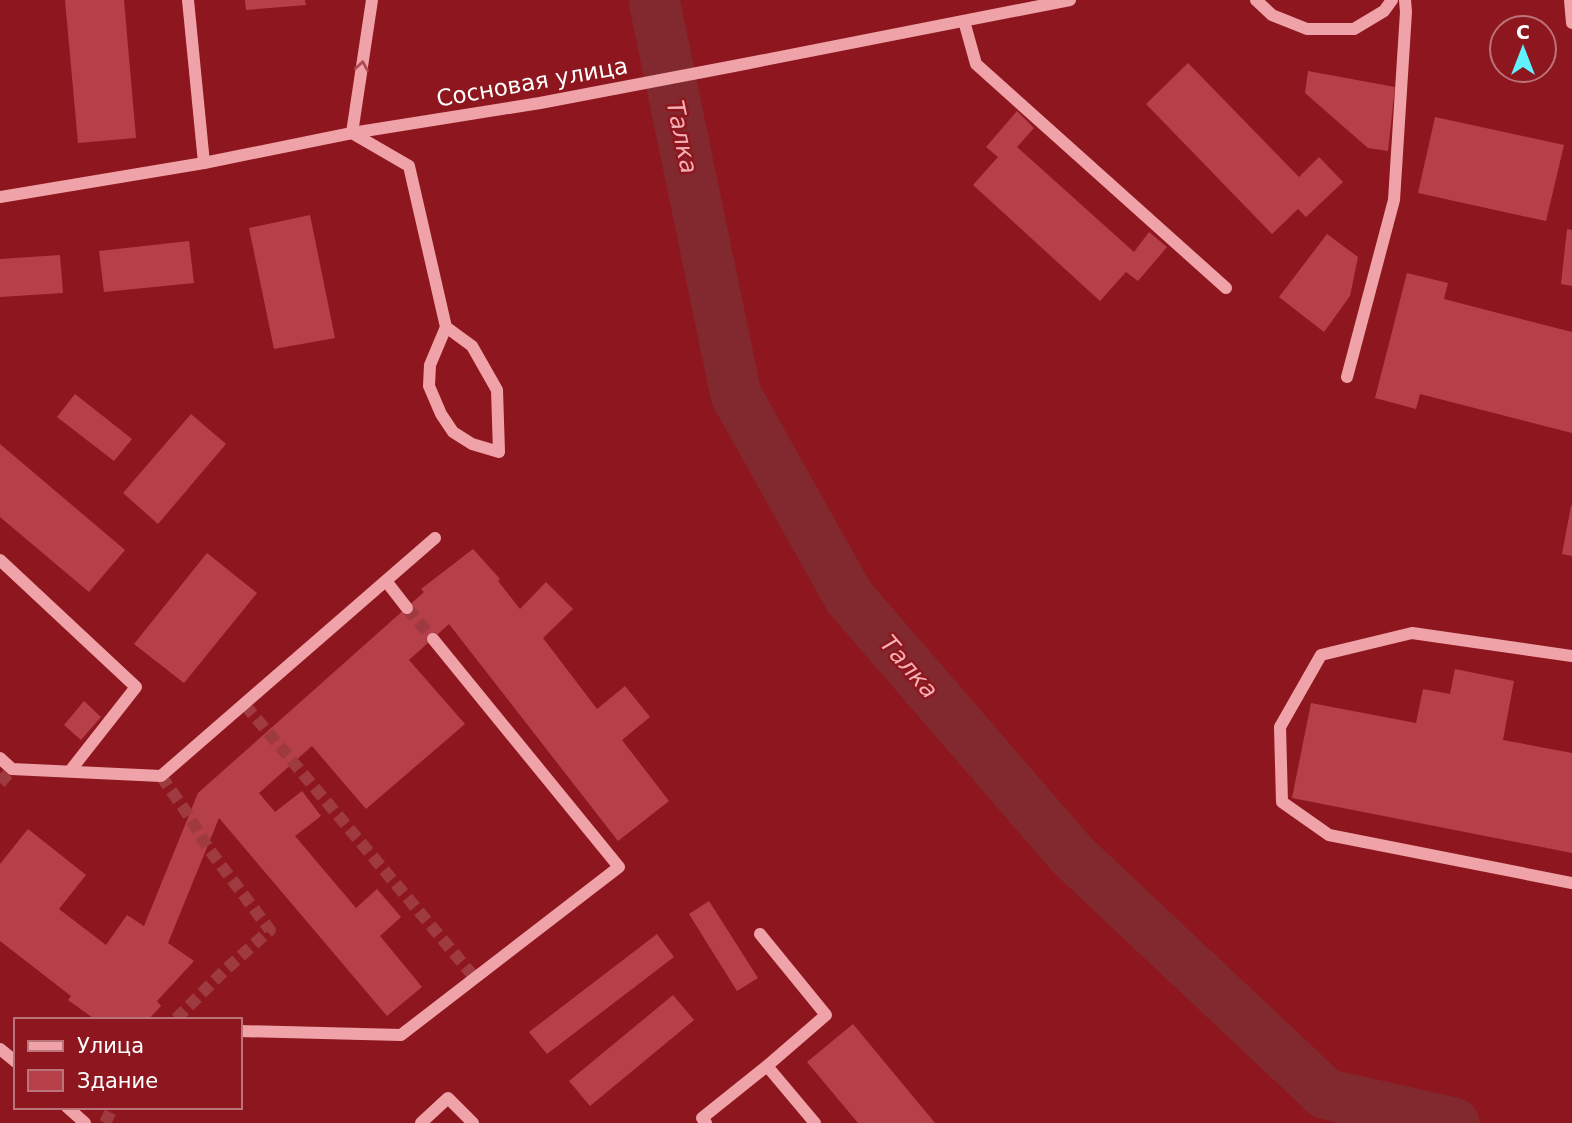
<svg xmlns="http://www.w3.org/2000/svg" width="1572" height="1123" viewBox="0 0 1572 1123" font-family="'DejaVu Sans',sans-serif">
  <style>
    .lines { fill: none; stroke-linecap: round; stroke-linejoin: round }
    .river { stroke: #81292e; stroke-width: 51 }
    .building { fill: #b64049 }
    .minor-tunnel { stroke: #9f3a41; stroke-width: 12; stroke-dasharray: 12 6; stroke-linecap: butt }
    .minor { stroke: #efa3a9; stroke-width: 12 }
    .oneway { stroke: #b0484f }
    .labels { text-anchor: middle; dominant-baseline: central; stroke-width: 5; stroke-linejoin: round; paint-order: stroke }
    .street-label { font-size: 23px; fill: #fff; stroke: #8e171f }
    .water-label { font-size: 24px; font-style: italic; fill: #f6afb5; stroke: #8e171f }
  </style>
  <rect width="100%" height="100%" fill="#8e171f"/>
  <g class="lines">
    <polyline class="river" points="654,0 736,395 849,597 1072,855 1326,1094 1454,1123"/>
  </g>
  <g class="building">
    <polygon points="65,0 124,0 136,138 78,143"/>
    <polygon points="245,0 305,0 306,5 246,10"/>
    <polygon points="1188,63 1299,177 1319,157 1343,182 1306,217 1298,209 1272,234 1146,104"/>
    <polygon points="1308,71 1395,87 1388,151 1368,148 1305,93"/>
    <polygon points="1017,111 1034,128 1017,147 1134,252 1149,232 1167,247 1138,281 1126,272 1100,301 973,185 998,157 986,147"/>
    <polygon points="1435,117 1564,145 1546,221 1418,193"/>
    <polygon points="310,215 335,338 274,349 249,228"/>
    <polygon points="1567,229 1572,230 1572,286 1561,284"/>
    <polygon points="1327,234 1358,257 1350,296 1324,332 1279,297"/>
    <polygon points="189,241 194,283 104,292 99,251"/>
    <polygon points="60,255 63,293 0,297 0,259"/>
    <polygon points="1407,273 1448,283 1444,299 1572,332 1572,433 1420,394 1416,409 1375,398"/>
    <polygon points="75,394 132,439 114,461 57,417"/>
    <polygon points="191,414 226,444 158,524 123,493"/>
    <polygon points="0,444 125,550 89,592 0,517"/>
    <polygon points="1571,506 1572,506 1572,556 1562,554"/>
    <polygon points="473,549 500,579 498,581 520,609 546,582 573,609 543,638 597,709 625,686 650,717 622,740 669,801 618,841 449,624 409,660 465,724 366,809 312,746 259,793 275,812 302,791 321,816 295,836 356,908 377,889 401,917 380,936 422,987 387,1016 219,818 168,943 194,961 157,1001 161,1006 148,1020 96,1020 68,1000 71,996 0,941 0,864 28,829 86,875 59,909 106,945 127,915 144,926 198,793 424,592 421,589"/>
    <polygon points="207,553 257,593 184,683 134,644"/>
    <polygon points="1455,669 1514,681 1503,740 1572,753 1572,853 1292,798 1311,703 1416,723 1423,689 1450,694"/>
    <polygon points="84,701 101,717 81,740 64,725"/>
    <polygon points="709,901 758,978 737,991 689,914"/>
    <polygon points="657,934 674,957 547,1054 529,1032"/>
    <polygon points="673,995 694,1020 590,1106 569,1081"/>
    <polygon points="853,1024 935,1123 858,1123 807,1062"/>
  </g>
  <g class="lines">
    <g class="minor-tunnel">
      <polyline points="407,608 433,639"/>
      <polyline points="245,705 475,978"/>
      <polyline points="161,776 189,816 208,848 270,930 223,972 175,1020"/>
      <polyline points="0,783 12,769"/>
      <polyline points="105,1123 113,1107"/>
    </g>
    <g class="minor">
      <polyline points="188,0 204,163"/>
      <polyline points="1256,0 1272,15 1307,29 1354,29 1384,11 1392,0"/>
      <polyline points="1570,0 1572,23"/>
      <polyline points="964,21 976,64 1226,288"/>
      <polyline points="352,133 409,166 446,327 430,365 429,386 441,414 453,432 472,444 499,452 497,390 472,346 446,327"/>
      <polyline points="352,133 372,0"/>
      <polyline points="0,197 204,163 352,133 540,103 734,66 1070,0"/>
      <polyline points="1347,377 1394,200 1406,12 1405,0"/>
      <polyline points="0,560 136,687 70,771"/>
      <polyline points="386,581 407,608"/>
      <polyline points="1572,656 1412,633 1321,655 1280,727 1282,802 1329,835 1572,883"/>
      <polyline points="0,758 12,769 161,776 435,538"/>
      <polyline points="760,934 826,1015 767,1066"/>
      <polyline points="240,1031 401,1035 619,867 433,639"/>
      <polyline points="0,1049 16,1062"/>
      <polyline points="67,1107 85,1123"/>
      <polyline points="421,1123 448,1098 473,1123"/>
      <polyline points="706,1123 702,1118 767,1066 815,1123"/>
    </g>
  </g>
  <defs><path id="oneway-chevron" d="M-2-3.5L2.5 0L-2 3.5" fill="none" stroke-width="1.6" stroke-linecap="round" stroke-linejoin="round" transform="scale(1.75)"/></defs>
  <use class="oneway" href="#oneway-chevron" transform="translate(362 66) rotate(-81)"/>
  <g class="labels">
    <g class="street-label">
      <text transform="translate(532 82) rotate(-10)">Сосновая улица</text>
    </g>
    <g class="water-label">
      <text transform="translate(682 137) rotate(78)">Талка</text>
      <text transform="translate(909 667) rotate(49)">Талка</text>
    </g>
  </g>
  <rect x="14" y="1018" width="228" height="91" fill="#8e171f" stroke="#bb7479" stroke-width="2"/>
  <rect x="28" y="1041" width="35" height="10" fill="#efa3a9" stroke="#bb7479" stroke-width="2"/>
  <text x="77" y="1053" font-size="21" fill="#ffffff">Улица</text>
  <rect x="28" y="1070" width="35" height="21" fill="#b64049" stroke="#bb7479" stroke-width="2"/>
  <text x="77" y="1088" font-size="21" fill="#ffffff">Здание</text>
  <g transform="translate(1523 49)"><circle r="33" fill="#8e171f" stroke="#bb7479" stroke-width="2"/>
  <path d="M0-5L12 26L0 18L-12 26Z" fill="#61f2ff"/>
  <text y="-10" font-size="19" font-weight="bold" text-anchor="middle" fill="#ffffff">С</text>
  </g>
</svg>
